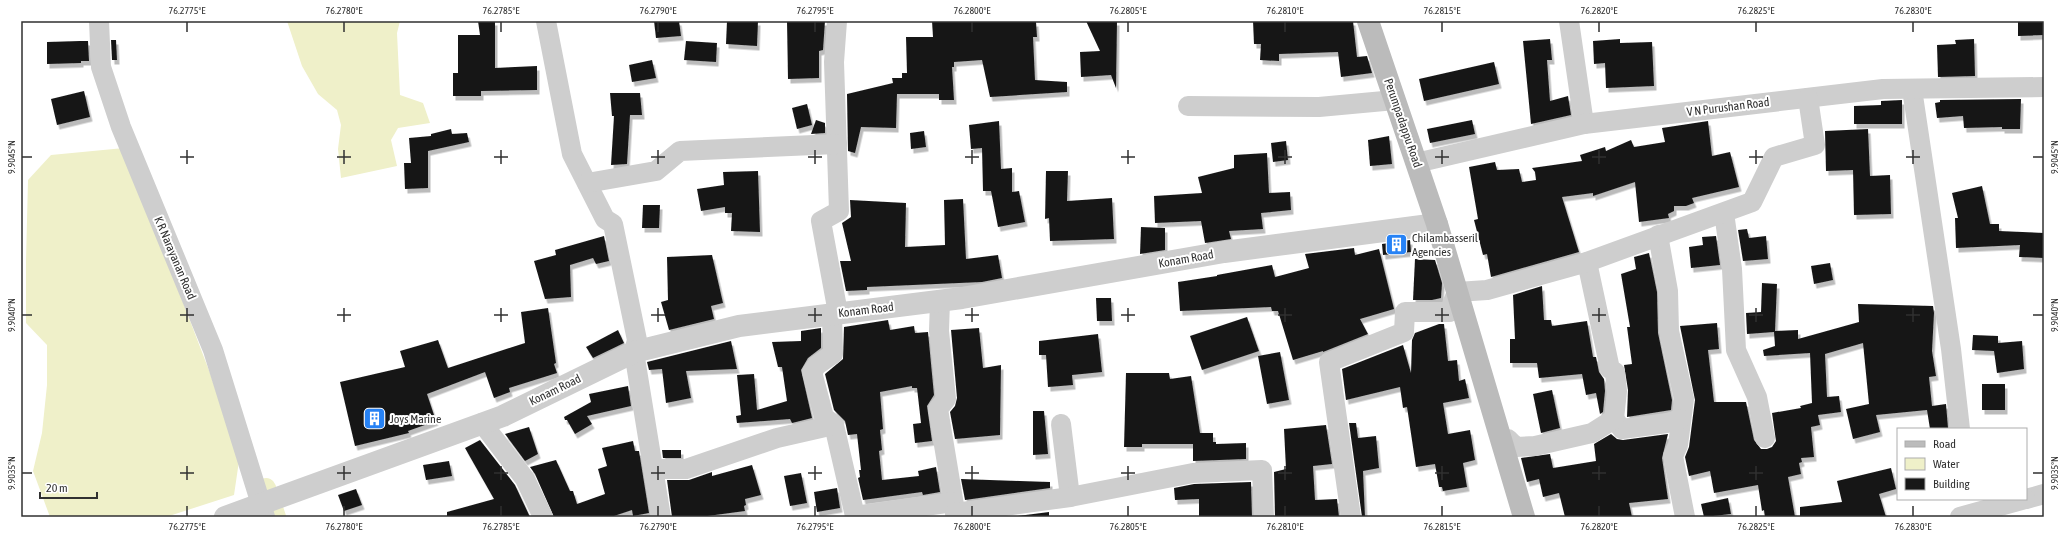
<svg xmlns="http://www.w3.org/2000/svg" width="2065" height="538" viewBox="0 0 2065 538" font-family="'Asap Condensed',sans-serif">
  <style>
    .water { fill: #eff0c9 }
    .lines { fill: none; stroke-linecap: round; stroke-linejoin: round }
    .canal { stroke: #eff0c9; stroke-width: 20 }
    .building { fill: #181818; filter: url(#shadow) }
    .minor { stroke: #cecece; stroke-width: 20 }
    .tertiary { stroke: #cecece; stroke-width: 22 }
    .secondary { stroke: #bbb; stroke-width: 22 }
    .ticks { fill: none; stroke: #313131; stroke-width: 1.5 }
    .labels { text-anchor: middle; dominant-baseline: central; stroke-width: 4; stroke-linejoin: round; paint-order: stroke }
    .street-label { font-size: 12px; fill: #313131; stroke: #fff }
    .poi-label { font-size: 12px; fill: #313131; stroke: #fff; text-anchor: start }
    .neatline { fill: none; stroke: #313131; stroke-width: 1.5 }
    .ticks-label { font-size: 10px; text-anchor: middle; fill: #313131 }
  </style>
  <defs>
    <filter id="shadow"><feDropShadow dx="2.5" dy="4.5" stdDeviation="0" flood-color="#0004"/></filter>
  </defs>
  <rect width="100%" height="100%" fill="#fff"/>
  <g class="water">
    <polygon points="287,21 400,21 397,33 400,95 423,103 430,123 398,128 391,140 397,166 341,178 338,149 341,125 337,110 318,94 302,66"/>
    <polygon points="124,148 210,373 239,461 234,495 166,517 50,517 33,471 42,433 47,385 47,345 26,323 26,261 28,180 51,155"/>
  </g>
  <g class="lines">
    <polyline class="canal" points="266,488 276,517"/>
  </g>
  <g class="building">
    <polygon points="478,21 495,21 495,68 537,66 537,90 481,91 481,96 453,96 453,73 458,73 458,35 480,35"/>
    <polygon points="654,21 679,21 681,36 656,38"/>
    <polygon points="727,21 758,21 757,46 726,44"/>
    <polygon points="787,21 825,21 823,50 819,51 819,78 788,79"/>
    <polygon points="932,21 1036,22 1037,37 1033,37 1035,80 1067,82 1067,92 990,97 982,60 954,62 954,67 952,67 954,100 939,100 939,94 897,94 896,128 861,127 855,153 848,151 847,94 893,83 892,78 902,78 902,73 907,73 906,37 933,37"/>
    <polygon points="1086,21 1117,21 1116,88 1111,75 1081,77 1080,52 1100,51"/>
    <polygon points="1253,21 1353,21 1357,57 1367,56 1372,73 1341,77 1338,52 1279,54 1279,61 1260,60 1261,44 1254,44"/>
    <polygon points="2018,21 2044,21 2044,35 2018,36"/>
    <polygon points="1550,39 1552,60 1547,60 1550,101 1568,96 1571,115 1531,124 1523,41"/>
    <polygon points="1620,39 1620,43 1652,42 1654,86 1606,88 1605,63 1594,64 1593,41"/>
    <polygon points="1974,39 1975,76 1938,77 1937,45 1956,44 1955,40"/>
    <polygon points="111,40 116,40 117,60 112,60"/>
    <polygon points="80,41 88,41 89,61 81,61 81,63 47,64 47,42"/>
    <polygon points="686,41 717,43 716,62 684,60"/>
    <polygon points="652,60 656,78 632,82 629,65"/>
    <polygon points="1494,62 1499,84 1424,101 1419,79"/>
    <polygon points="84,91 90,117 57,125 51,99"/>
    <polygon points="610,93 640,93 642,115 630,115 627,164 611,165 614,116 612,116"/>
    <polygon points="2021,99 2020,129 2002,129 2002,127 1964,128 1963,116 1937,118 1935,103 1940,102 1940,100"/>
    <polygon points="1902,100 1902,124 1854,124 1854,106 1881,105 1881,101"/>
    <polygon points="807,104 812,125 797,129 792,108"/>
    <polygon points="816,120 825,123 825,133 811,134"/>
    <polygon points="1472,120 1475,134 1430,143 1427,129"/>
    <polygon points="999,121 1001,169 1012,168 1012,192 1019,191 1025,222 998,227 991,191 983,191 982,148 971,149 969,125"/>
    <polygon points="1708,121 1712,156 1730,152 1739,187 1692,198 1694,203 1686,206 1674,206 1674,211 1668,214 1669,218 1639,222 1635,182 1593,196 1593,193 1562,197 1579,252 1491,277 1487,254 1483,255 1474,220 1478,219 1469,167 1495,162 1497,170 1519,169 1522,182 1536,180 1535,172 1532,168 1582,161 1580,155 1605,147 1606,151 1631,140 1634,147 1665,142 1662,128"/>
    <polygon points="451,129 452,134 467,133 469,142 428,151 428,188 405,189 404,163 411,163 409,138 431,136 431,134"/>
    <polygon points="1868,129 1870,176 1890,175 1891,214 1854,215 1853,170 1826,171 1825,131"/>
    <polygon points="924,131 926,147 911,149 910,133"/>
    <polygon points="1389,136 1392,164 1370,166 1368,140"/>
    <polygon points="1286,141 1288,160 1273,162 1271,143"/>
    <polygon points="1267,153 1269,193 1290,192 1291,210 1261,213 1263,229 1229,231 1231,239 1205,243 1201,221 1155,223 1154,196 1202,193 1198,177 1234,168 1234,155"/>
    <polygon points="758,171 760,232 731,231 732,213 725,213 725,207 701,211 697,189 724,185 723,172"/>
    <polygon points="1046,171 1068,171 1067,201 1112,198 1114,239 1050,241 1049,218 1045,219"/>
    <polygon points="1982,186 1990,224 1999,224 1999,231 2044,233 2044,258 2019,257 2020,245 1956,248 1955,218 1958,218 1952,193"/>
    <polygon points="963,199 966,259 998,255 1002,278 982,282 867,287 867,290 846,291 840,261 851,261 842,223 851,217 850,200 906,203 905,247 945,245 944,200"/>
    <polygon points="643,205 660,205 659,228 642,228"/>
    <polygon points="1141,227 1165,228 1165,250 1140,254"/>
    <polygon points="1747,229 1749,238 1766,236 1768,259 1743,261 1738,230"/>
    <polygon points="604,236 609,261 596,264 593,258 570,265 571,297 545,299 534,261 556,255 555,250"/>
    <polygon points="1716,236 1720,265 1691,268 1689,247 1703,245 1702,237"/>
    <polygon points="1410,240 1411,252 1383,255 1382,244"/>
    <polygon points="1354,248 1355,255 1379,249 1394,309 1360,319 1368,334 1323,352 1323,351 1293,360 1278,311 1272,311 1271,307 1180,311 1178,282 1217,276 1217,275 1272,265 1275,277 1309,268 1305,254"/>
    <polygon points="1649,253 1657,292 1658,333 1672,400 1671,410 1627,417 1628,390 1624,365 1632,364 1627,327 1630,327 1621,274 1636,269 1634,257"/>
    <polygon points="712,255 723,303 711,306 714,319 669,330 661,302 668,300 667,257"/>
    <polygon points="1415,259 1435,260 1442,283 1441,298 1432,300 1413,300"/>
    <polygon points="1830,263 1833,280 1814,284 1811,266"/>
    <polygon points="1762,283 1777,284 1775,331 1798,330 1798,339 1859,322 1858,304 1933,306 1934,313 1932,351 1936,376 1929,377 1932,406 1946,404 1948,428 1930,429 1927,410 1876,415 1880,432 1853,439 1846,409 1869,404 1863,343 1825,354 1827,397 1839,396 1841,412 1818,415 1820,425 1811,427 1814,457 1801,458 1802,462 1799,463 1801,474 1788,477 1795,517 1765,517 1764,510 1762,511 1758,485 1714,493 1710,471 1689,476 1685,457 1689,447 1695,400 1680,326 1717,323 1719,349 1708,350 1714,402 1746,402 1754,440 1761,449 1767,449 1772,447 1776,441 1772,413 1801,408 1800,406 1812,403 1810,353 1764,356 1763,350 1775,346 1774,332 1747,334 1746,313 1761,312"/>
    <polygon points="1542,286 1544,320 1551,320 1552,326 1587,321 1593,357 1596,357 1599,372 1604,379 1605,391 1603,412 1600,414 1596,393 1586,395 1582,374 1539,378 1537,363 1510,363 1510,339 1515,339 1513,295"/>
    <polygon points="1096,298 1111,298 1112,321 1097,321"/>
    <polygon points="548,308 556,363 554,364 557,373 509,388 510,392 494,398 485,372 427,394 436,421 408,431 409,433 355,446 340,382 405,367 400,351 438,340 448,368 525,343 521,312"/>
    <polygon points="1247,317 1259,351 1202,370 1190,336"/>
    <polygon points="888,320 890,330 914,326 915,333 928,332 934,395 927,406 932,441 915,443 913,424 921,423 917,388 912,388 912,386 880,392 883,429 880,430 882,450 879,451 882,480 919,476 918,471 936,467 940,492 923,495 922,492 863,500 858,478 860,477 859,470 861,470 857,434 848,435 845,421 834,410 825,374 843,359 844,327"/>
    <polygon points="1439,324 1444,324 1448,361 1457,360 1459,381 1465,379 1469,398 1443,403 1448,434 1470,430 1475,460 1463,463 1467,487 1443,491 1442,487 1439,487 1435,464 1416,467 1407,407 1403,408 1400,387 1346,400 1342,369 1403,345 1411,373 1412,340 1415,333"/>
    <polygon points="821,328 821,348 808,358 801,370 812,418 792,423 790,419 737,423 736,416 741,415 737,375 754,374 757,410 787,401 782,367 778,367 772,342 801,341 801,331"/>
    <polygon points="979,328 983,368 1001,365 1000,435 955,439 950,412 955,406 957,398 951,330"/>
    <polygon points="618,330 624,343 593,358 586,347"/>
    <polygon points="1098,334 1102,372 1072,375 1073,385 1048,387 1046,355 1039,355 1039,341"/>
    <polygon points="1973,335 1998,336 1998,343 2022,341 2024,369 1997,373 1994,351 1972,350"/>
    <polygon points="731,341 737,369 686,371 691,398 666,403 662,369 649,370 647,362"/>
    <polygon points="1280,352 1289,400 1267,404 1258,356"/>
    <polygon points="1126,373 1169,373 1170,379 1191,376 1200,433 1213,433 1213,442 1216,442 1216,444 1246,443 1246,459 1193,461 1193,444 1142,444 1142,447 1124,447"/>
    <rect x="1982" y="384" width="23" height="26"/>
    <polygon points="628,386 631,406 587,416 592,424 575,434 567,420 565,420 564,417 591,402 589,394"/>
    <polygon points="1552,390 1560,428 1541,433 1533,394"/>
    <polygon points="1033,411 1044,411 1048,454 1033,455"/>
    <polygon points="1349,423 1356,423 1358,438 1376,436 1379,468 1363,471 1365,517 1362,517"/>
    <polygon points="1326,425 1332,464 1313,466 1315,500 1337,499 1339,517 1275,517 1274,472 1286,469 1284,429"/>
    <polygon points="529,427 538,454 525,461 505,434"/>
    <polygon points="1611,434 1617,439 1623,440 1668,434 1662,458 1668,499 1629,503 1632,517 1565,517 1559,493 1543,497 1539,479 1527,482 1521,458 1550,454 1553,468 1596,461 1594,444"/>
    <polygon points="480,440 515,485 530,517 447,517 447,512 494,499 465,448"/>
    <polygon points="633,441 635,451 639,451 649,513 633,516 632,510 611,517 554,517 535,474 530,467 556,460 570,491 573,491 577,504 605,494 598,469 607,466 602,448"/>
    <polygon points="662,450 681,450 681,458 663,458"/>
    <polygon points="449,461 452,476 426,480 423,465"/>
    <polygon points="752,465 761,495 745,499 746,505 744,506 745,511 700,517 672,517 667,480 689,480 712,472 712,476"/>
    <polygon points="1891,468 1896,489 1879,494 1886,517 1800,517 1800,507 1842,502 1837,481"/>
    <polygon points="801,473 807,503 790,506 784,476"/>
    <polygon points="961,479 1050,482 1050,488 965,500"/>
    <polygon points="1251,482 1252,517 1199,517 1199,499 1175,500 1174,488 1194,484"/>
    <polygon points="837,488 840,508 817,512 814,492"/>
    <polygon points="356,489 362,505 344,511 338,495"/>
    <polygon points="1728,498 1731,514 1704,517 1701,504"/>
    <polygon points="1049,512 1049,517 1010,517"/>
  </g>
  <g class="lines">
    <g class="minor">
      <polyline points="99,21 101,67 121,127 213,350 265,517"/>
      <polyline points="546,21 572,154 605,219 613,224 637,340 634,352 661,517"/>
      <polyline points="837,21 834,62 839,211 821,221 838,313"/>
      <polyline points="1569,21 1584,124"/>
      <polyline points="1912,89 1951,349 1960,429"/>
      <polyline points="1188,106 1319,107 1395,100"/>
      <polyline points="1416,163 1584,124 1883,89 2044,87"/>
      <polyline points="587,183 656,171 680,151 837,144"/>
      <polyline points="1724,213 1732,269 1736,350 1757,397 1765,438"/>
      <polyline points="1658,235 1668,291 1669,331 1684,399 1678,445 1673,456 1685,517"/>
      <polyline points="940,301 939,331 946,399 938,409 956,517"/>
      <polyline points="1614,419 1622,429 1667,423 1680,419"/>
      <polyline points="482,423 525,479 543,517"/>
      <polyline points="1061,424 1070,497"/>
      <polyline points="834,425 855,516 953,502"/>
      <polyline points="1501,439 1508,439 1516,447 1535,446 1592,433 1614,419 1617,391 1615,372 1610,369 1587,262"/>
      <polyline points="654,469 686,469 777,438 834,425 824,417 812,372 817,365 833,354 832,314"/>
      <polyline points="2026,499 2044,494"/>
      <polyline points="955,513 1070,497 1193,473 1262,470 1264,517"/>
      <polyline points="1351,517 1329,362 1404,332 1405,312 1449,312 1457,292 1487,290 1587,262 1752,202 1774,157 1815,145 1808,98"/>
      <polyline points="1960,517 2025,499"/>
    </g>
    <polyline class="tertiary" points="225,517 503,416 634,352 739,326 962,298 1224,252 1437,224"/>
    <polyline class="secondary" points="1368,21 1437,224 1524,517"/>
  </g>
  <path class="ticks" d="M187,22V32M344,22V32M501,22V32M658,22V32M815,22V32M972,22V32M1128,22V32M1285,22V32M1442,22V32M1599,22V32M1756,22V32M1913,22V32M187,150V164M344,150V164M501,150V164M658,150V164M815,150V164M972,150V164M1128,150V164M1285,150V164M1442,150V164M1599,150V164M1756,150V164M1913,150V164M22,157H32M180,157H194M337,157H351M494,157H508M651,157H665M808,157H822M965,157H979M1121,157H1135M1278,157H1292M1435,157H1449M1592,157H1606M1749,157H1763M1906,157H1920M2033,157H2043M187,308V322M344,308V322M501,308V322M658,308V322M815,308V322M972,308V322M1128,308V322M1285,308V322M1442,308V322M1599,308V322M1756,308V322M1913,308V322M22,315H32M180,315H194M337,315H351M494,315H508M651,315H665M808,315H822M965,315H979M1121,315H1135M1278,315H1292M1435,315H1449M1592,315H1606M1749,315H1763M1906,315H1920M2033,315H2043M187,466V480M344,466V480M501,466V480M658,466V480M815,466V480M972,466V480M1128,466V480M1285,466V480M1442,466V480M1599,466V480M1756,466V480M22,473H32M180,473H194M337,473H351M494,473H508M651,473H665M808,473H822M965,473H979M1121,473H1135M1278,473H1292M1435,473H1449M1592,473H1606M1749,473H1763M2033,473H2043M187,506V516M344,506V516M501,506V516M658,506V516M815,506V516M972,506V516M1128,506V516M1285,506V516M1442,506V516M1599,506V516M1756,506V516M1913,506V516"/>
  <defs>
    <symbol id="building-square" viewBox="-11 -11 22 22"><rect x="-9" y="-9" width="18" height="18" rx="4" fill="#2682f5" stroke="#fff"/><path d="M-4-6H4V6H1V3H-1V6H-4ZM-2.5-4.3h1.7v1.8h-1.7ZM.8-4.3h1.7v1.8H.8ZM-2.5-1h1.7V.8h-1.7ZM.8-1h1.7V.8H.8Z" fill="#fff"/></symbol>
  </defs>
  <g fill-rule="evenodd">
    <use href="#building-square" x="1384" y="232" width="25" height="25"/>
    <use href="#building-square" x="362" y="406" width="25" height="25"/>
  </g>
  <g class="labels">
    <g class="street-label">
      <text transform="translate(1728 107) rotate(-7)">V N Purushan Road</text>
      <text transform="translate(1403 123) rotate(71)">Perumpadappu Road</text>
      <text transform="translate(175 258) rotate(67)">K R Narayanan Road</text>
      <text transform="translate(1186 259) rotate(-10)">Konam Road</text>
      <text transform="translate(866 310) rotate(-7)">Konam Road</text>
      <text transform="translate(555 390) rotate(-26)">Konam Road</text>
    </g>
    <g class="poi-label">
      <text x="1412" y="238">Chilambasseril<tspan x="1412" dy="14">Agencies</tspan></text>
      <text x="390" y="419">Joys Marine</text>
    </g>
  </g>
  <rect width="2065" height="538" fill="none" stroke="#ffffff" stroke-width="44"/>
  <rect x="1897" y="428" width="130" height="72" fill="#ffffff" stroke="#adadad"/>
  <rect x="1905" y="441" width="20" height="6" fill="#bbbbbb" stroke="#adadad"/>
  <text x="1933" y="448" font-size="12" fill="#313131">Road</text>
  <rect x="1905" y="458" width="20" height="12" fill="#eff0c9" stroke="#adadad"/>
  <text x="1933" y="468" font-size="12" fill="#313131">Water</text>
  <rect x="1905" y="478" width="20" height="12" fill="#181818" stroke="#adadad"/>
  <text x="1933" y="488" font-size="12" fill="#313131">Building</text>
  <path d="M40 492v6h57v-6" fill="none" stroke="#313131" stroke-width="2"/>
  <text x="46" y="492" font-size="12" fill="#313131" stroke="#ffffff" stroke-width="3" paint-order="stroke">20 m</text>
  <rect x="22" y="22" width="2021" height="494" class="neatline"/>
  <g class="ticks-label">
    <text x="187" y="14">76.2775°E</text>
    <text x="344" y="14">76.2780°E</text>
    <text x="501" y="14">76.2785°E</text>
    <text x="658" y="14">76.2790°E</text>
    <text x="815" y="14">76.2795°E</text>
    <text x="972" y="14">76.2800°E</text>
    <text x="1128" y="14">76.2805°E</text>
    <text x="1285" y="14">76.2810°E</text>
    <text x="1442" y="14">76.2815°E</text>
    <text x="1599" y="14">76.2820°E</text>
    <text x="1756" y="14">76.2825°E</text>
    <text x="1913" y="14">76.2830°E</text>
    <text transform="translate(11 157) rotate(-90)" y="4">9.9045°N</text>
    <text transform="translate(2054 157) rotate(-90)" y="4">9.9045°N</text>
    <text transform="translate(11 315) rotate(-90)" y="4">9.9040°N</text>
    <text transform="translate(2054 315) rotate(-90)" y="4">9.9040°N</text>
    <text transform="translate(11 473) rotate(-90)" y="4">9.9035°N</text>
    <text transform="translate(2054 473) rotate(-90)" y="4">9.9035°N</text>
    <text x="187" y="530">76.2775°E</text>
    <text x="344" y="530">76.2780°E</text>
    <text x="501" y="530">76.2785°E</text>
    <text x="658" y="530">76.2790°E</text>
    <text x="815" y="530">76.2795°E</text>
    <text x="972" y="530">76.2800°E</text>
    <text x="1128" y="530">76.2805°E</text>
    <text x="1285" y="530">76.2810°E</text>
    <text x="1442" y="530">76.2815°E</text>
    <text x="1599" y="530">76.2820°E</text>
    <text x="1756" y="530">76.2825°E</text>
    <text x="1913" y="530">76.2830°E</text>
  </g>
</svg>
